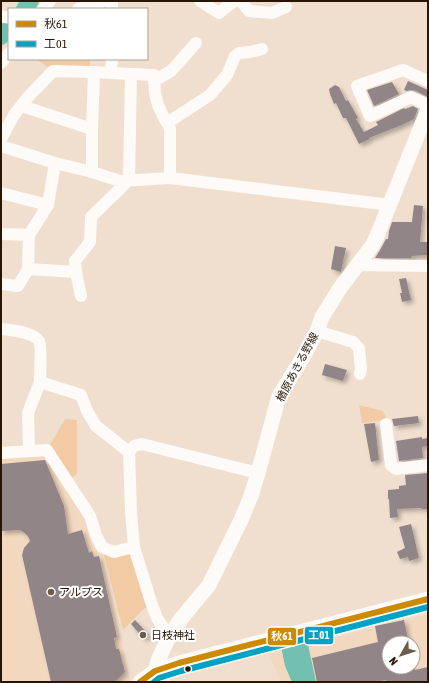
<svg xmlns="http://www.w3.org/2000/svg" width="429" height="683" viewBox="0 0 429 683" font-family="'Asap Condensed','Noto Sans JP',sans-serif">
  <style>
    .built { fill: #f3d8c0; fill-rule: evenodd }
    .green { fill: #f2cba5 }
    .water { fill: #71c0b1 }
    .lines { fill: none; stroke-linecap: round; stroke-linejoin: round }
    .river { stroke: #71c0b1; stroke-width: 16 }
    .building { fill: #918588; filter: url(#shadow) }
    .minor { stroke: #fdfaf8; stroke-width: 12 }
    .major { stroke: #fdfaf8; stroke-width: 15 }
    .bus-1-casing { stroke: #fff; stroke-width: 9 }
    .bus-2-casing { stroke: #fff; stroke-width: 9 }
    .bus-1 { stroke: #ce8901; stroke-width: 6 }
    .bus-2 { stroke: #02a2c4; stroke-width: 6 }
    .poi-dot { fill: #6e5c4a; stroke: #fff; stroke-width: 1.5 }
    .bus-dot { fill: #281503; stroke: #fff; stroke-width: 1.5 }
    .labels { text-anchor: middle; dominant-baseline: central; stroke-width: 4; stroke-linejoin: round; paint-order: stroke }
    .street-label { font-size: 11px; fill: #281503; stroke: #fff }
    .poi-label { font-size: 11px; fill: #281503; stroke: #fff; text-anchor: start }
    .line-badge { stroke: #fff; stroke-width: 1.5 }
    .badge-label { font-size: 11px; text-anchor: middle; font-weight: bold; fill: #fff }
  </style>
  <defs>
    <filter id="shadow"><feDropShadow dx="3" dy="3" stdDeviation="2" flood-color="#0004"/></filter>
  </defs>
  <rect width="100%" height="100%" fill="#f0dfcf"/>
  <g class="built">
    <polygon points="47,450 88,524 93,547 102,552 130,680 127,682 1,682 1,453"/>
    <path d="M428,614V682H281L269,654ZM389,643H413V667H389Z"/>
  </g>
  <g class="green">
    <polygon points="36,59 90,59 90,72 53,71"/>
    <polygon points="359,405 383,411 387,420 362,423"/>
    <polygon points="65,419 77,420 77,474 67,481 47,450"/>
    <polygon points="102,547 134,547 151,602 123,630"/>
  </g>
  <polygon class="water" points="307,640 316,682 292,682 285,666 281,646"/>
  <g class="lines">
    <g class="river">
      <polyline points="24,9 31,1"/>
      <polyline points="1,37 9,28"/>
    </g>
  </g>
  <g class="building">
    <polygon points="408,81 428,90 428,97 414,90 411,90 407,91 404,90"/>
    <polygon points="392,82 399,94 374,106 367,90"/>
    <polygon points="335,85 339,87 346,101 348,100 358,118 356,119 364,132 378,125 376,122 404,108 405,109 413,106 418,109 414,119 402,125 369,138 370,139 359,144 346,118 343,118 336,103 334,104 330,94 329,89"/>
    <polygon points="414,205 423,206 420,242 428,242 428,255 412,256 411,258 375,258 380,250 386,239 388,239 389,231 392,222 412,222"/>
    <polygon points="335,246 346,248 341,272 331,269"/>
    <polygon points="406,278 411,300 402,302 400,293 402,293 399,279"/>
    <polygon points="325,364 347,370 343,381 322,375"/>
    <polygon points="418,416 419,423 394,426 392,419"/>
    <polygon points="375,423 379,460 371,462 364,424"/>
    <polygon points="422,437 422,439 428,438 428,446 422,447 423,458 399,461 396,441"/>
    <polygon points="45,460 64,506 68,534 82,530 89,553 92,551 94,557 99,556 117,637 114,638 116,649 119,649 125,672 115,682 51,682 22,555 24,548 30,541 28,536 22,531 18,530 1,531 1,464"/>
    <polygon points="428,473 428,509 422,509 421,508 397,509 398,517 390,518 389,499 388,499 388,490 399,489 399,486 406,485 405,475"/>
    <polygon points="411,524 419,558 409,561 408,557 400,559 397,552 405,548 399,527"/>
    <polygon points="135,620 149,635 144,639 131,624"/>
    <polygon points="404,620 409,643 389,643 389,667 414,667 415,670 428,667 428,682 387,682 386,680 376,682 317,682 312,658 378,642 375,626"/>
  </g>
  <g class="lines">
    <g class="minor">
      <polyline points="112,1 112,9"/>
      <polyline points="200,1 219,13 234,1"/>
      <polyline points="241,1 249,11 272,13 286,7"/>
      <polyline points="43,9 50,1"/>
      <polyline points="78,9 104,1"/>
      <polyline points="1,16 9,18"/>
      <polyline points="1,63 9,53"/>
      <polyline points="111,73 112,59"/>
      <polyline points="154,81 171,71 196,43"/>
      <polyline points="428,81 403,70 357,86 370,116 411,97 428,105"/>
      <polyline points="22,106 92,129"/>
      <polyline points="167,123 210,95 227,75 235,56 239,53 250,52 262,49"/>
      <polyline points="1,139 14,115 28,97 53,71 90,72 154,75 155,93 158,105 164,118 170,128 170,178"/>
      <polyline points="1,146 55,163 92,172 120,181 170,178 390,205"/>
      <polyline points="92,172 92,129 94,72"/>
      <polyline points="1,193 48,205"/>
      <polyline points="1,234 29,235"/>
      <polyline points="358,265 428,266"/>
      <polyline points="28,269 76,272"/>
      <polyline points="1,284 18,286 28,269 29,235 48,205 55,163"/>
      <polyline points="81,296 76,272 75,261 90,242 91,217 129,180 131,74"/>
      <path d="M1,329C11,330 33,332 39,341C42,347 40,374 40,382L81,395L87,411L96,426L129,452L131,512L134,547L151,602L157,618L169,637"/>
      <polyline points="317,331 353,342 359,348 361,369 360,374"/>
      <polyline points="386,424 391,465 396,469 428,465"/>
      <polyline points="29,451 28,413 40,382"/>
      <polyline points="129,452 134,446 142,444 258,473"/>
      <polyline points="1,453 47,450 90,516 96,535 102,547 114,552 134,547"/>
      <polyline points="155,671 164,682"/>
    </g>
    <g class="major">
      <polyline points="155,671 159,658 169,637 180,620 209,585 241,520 251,496 258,473 279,396 303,357 317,331 322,317 340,288 372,246 377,236 428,109"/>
      <polyline points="140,682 155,671 179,663 428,599"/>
    </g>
    <defs>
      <polyline id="bus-1" points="140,682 155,671 179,663 428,599"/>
      <polyline id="bus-2" points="154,682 159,678 181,671 428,607"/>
    </defs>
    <use href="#bus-1" class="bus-1-casing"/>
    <use href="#bus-2" class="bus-2-casing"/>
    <use href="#bus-1" class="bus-1"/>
    <use href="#bus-2" class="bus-2"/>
  </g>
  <g class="poi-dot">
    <circle cx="51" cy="592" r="4"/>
    <circle cx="143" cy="635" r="4"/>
  </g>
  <circle class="bus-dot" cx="188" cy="669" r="3.5"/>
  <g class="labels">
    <g class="street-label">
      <text transform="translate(297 367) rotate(-62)">楢原あきる野線</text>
    </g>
    <g class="poi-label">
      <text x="59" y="592">アルプス</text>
      <text x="151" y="635">日枝神社</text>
    </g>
  </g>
  <g class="line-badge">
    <rect x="304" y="626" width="30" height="19" rx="4" fill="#02a2c4"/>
    <rect x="267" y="627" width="30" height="19" rx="4" fill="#ce8901"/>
  </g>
  <g class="badge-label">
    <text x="319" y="639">工01</text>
    <text x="282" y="640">秋61</text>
  </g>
  <rect width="429" height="683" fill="none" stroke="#281503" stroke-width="4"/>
  <rect x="8" y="8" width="140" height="52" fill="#ffffff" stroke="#a9a19a"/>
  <rect x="16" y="21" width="20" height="6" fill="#ce8901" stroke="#a9a19a"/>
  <text x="44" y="28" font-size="12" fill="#281503">秋61</text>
  <rect x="16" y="41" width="20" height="6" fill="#02a2c4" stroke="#a9a19a"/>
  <text x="44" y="48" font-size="12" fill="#281503">工01</text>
  <g transform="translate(401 655) rotate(231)"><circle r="19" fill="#ffffff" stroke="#a9a19a"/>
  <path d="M0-3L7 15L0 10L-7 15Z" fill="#6e5c4a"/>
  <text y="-6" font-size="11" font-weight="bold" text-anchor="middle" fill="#281503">N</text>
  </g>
</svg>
